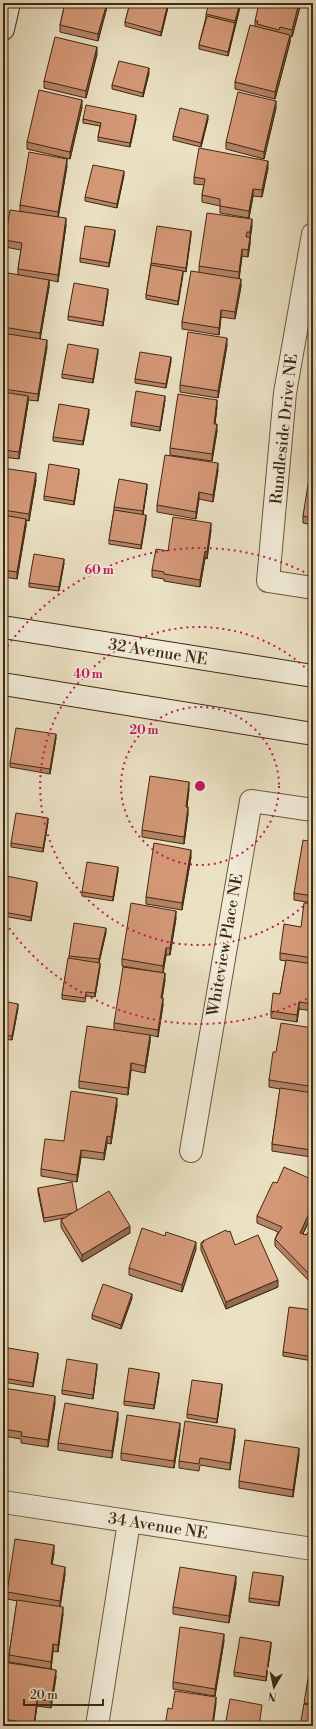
<svg xmlns="http://www.w3.org/2000/svg" width="316" height="1729" viewBox="0 0 316 1729" font-family="'Libre Bodoni',serif">
  <style>
    .lines { fill: none; stroke-linecap: round; stroke-linejoin: round }
    .street-casing { stroke: #6a573d; stroke-width: 24 }
    .secondary-casing { stroke: #402911; stroke-width: 24 }
    .street { stroke: #f1ebd7; stroke-width: 22 }
    .secondary { stroke: #f1ebd7; stroke-width: 22 }
    .wall { fill: #b68366; stroke: #402911 }
    .shaded-wall { fill: #946a53; stroke: #402911 }
    .building { fill: #d49877; stroke: #402911 }
    .ring { fill: none; stroke: #c2185b; stroke-width: 2; stroke-dasharray: 2 4 }
    .labels { text-anchor: middle; dominant-baseline: central; stroke-width: 4; stroke-linejoin: round; paint-order: stroke }
    .street-label { font-size: 16px; fill: #402911; stroke: #f1ebd7 }
    .centre { fill: #c2185b; stroke: #f1ebd7; stroke-width: 2 }
    .ring-label { font-size: 12px; text-anchor: middle; font-weight: bold; fill: #c2185b; stroke: #f1ebd7; stroke-width: 4; stroke-linejoin: round; paint-order: stroke }
  </style>
  <rect width="100%" height="100%" fill="#eae0c2"/>
  <filter id="stains"><feTurbulence type="fractalNoise" baseFrequency=".005" numOctaves="4"/><feColorMatrix values="0 0 0 0 .2 0 0 0 0 .09 0 0 0 0 .02 0 0 0 .5 -.17"/></filter>
  <radialGradient id="worn" r=".72"><stop offset=".6" stop-color="#630" stop-opacity="0"/><stop offset="1" stop-color="#630" stop-opacity=".3"/></radialGradient>
  <g class="lines">
    <defs>
      <g id="street">
        <polyline points="313,234 285,393 268,581 313,588"/>
        <polyline points="191,1151 251,801 313,810"/>
        <polyline points="3,1502 313,1549"/>
        <polyline points="97,1726 129,1522"/>
      </g>
      <g id="secondary">
        <polyline points="3,29 9,3"/>
        <polyline points="3,627 313,676"/>
        <polyline points="3,684 313,734"/>
      </g>
    </defs>
    <use href="#street" class="street-casing"/>
    <use href="#secondary" class="secondary-casing"/>
    <use href="#street" class="street"/>
    <use href="#secondary" class="secondary"/>
  </g>
  <g class="wall">
    <polygon points="65,3 108,3 98,41 60,32 60,25"/>
    <polygon points="130,3 169,3 161,36 125,26 125,22"/>
    <polygon points="241,3 228,56 199,49 199,45 206,17 206,14"/>
    <polygon points="301,3 292,37 290,36 290,42 275,99 235,89 235,82 255,26 255,21"/>
    <polygon points="97,54 86,98 44,88 44,81"/>
    <polygon points="149,73 143,97 112,89 112,85"/>
    <polygon points="82,107 70,159 27,149 27,142"/>
    <polygon points="276,108 264,159 226,149 226,142"/>
    <polygon points="83,119 136,119 130,147 98,141 98,137 100,126 83,123"/>
    <polygon points="208,119 201,147 173,140 173,136"/>
    <polygon points="67,166 58,217 66,225 58,282 49,280 49,287 40,339 47,347 38,401 28,400 28,403 19,459 3,457 3,356 4,356 8,335 3,334 3,303 18,275 18,269 21,250 5,247 5,240 20,211 20,205"/>
    <polygon points="268,168 262,197 253,196 249,218 220,213 220,206 202,202 202,195 204,185 194,184 194,177"/>
    <polygon points="124,175 117,208 85,201 85,197"/>
    <polygon points="252,226 250,239 250,244 248,257 242,256 239,279 241,286 235,319 221,317 219,335 182,329 182,322 199,272 199,266"/>
    <polygon points="115,234 109,267 80,262 80,258"/>
    <polygon points="191,235 186,272 183,271 178,305 146,299 146,295 151,263"/>
    <polygon points="108,293 103,326 68,320 68,316"/>
    <polygon points="227,345 218,398 180,392 180,385"/>
    <polygon points="98,353 93,383 62,378 62,374"/>
    <polygon points="171,361 166,388 135,383 135,379"/>
    <polygon points="165,400 160,431 131,426 131,422"/>
    <polygon points="217,407 215,424 217,431 212,461 170,455 170,448"/>
    <polygon points="89,413 83,445 53,441 53,437"/>
    <polygon points="3,468 36,480 29,521 26,520 26,526 17,579 3,577"/>
    <polygon points="218,470 213,502 199,499 196,519 157,512 157,505"/>
    <polygon points="79,473 74,505 44,500 44,496"/>
    <polygon points="313,473 313,525 303,523 303,516"/>
    <polygon points="147,488 143,514 146,519 141,549 109,544 109,540 114,510 114,507"/>
    <polygon points="211,530 207,559 205,558 200,587 164,581 164,579 152,577 152,570 168,551"/>
    <polygon points="64,563 59,591 29,587 29,583"/>
    <polygon points="56,738 50,774 10,767 10,763"/>
    <polygon points="189,789 187,807 188,814 184,844 142,837 142,830"/>
    <polygon points="48,822 43,852 11,847 11,843"/>
    <polygon points="313,842 313,903 294,900 294,893"/>
    <polygon points="191,857 182,910 146,904 146,897"/>
    <polygon points="118,871 113,901 82,896 82,892"/>
    <polygon points="37,886 31,921 3,916 3,897"/>
    <polygon points="313,904 313,1011 299,1009 297,1022 271,1018 271,1011 280,994 286,961 280,960 280,953 301,927"/>
    <polygon points="176,918 170,955 166,955 163,973 122,966 122,959"/>
    <polygon points="106,932 99,963 100,967 95,997 86,996 85,1002 62,999 62,995 69,956"/>
    <polygon points="165,980 162,998 163,1005 158,1037 150,1035 150,1042 145,1073 131,1070 128,1095 79,1088 79,1081 114,1030 114,1023"/>
    <polygon points="3,1001 18,1008 12,1040 3,1039"/>
    <polygon points="313,1028 309,1093 313,1093 311,1157 272,1151 272,1144 280,1089 269,1087 269,1080 276,1052"/>
    <polygon points="117,1105 111,1144 107,1143 104,1160 81,1157 77,1182 41,1176 41,1169 64,1141"/>
    <polygon points="313,1180 313,1212 303,1234 306,1235 311,1229 311,1283 275,1246 275,1239 278,1232 257,1223 257,1216 277,1183"/>
    <polygon points="38,1188 77,1210 130,1233 82,1262 61,1227 61,1220 64,1218 44,1222 38,1192"/>
    <polygon points="203,1241 235,1245 278,1287 226,1309 201,1250 201,1243 203,1242"/>
    <polygon points="196,1249 182,1292 129,1275 129,1268"/>
    <polygon points="132,1298 121,1329 92,1319 92,1315"/>
    <polygon points="313,1310 313,1361 283,1356 283,1352"/>
    <polygon points="38,1357 33,1387 3,1382 3,1378"/>
    <polygon points="97,1368 93,1399 62,1394 62,1390"/>
    <polygon points="159,1377 154,1409 124,1405 124,1401"/>
    <polygon points="3,1388 55,1403 48,1447 21,1443 21,1439 3,1436"/>
    <polygon points="222,1388 217,1423 187,1418 187,1414"/>
    <polygon points="118,1419 112,1458 58,1450 58,1443"/>
    <polygon points="180,1430 174,1468 121,1460 121,1453"/>
    <polygon points="235,1436 230,1470 200,1465 199,1471 179,1468 179,1461"/>
    <polygon points="299,1455 293,1497 239,1488 239,1481"/>
    <polygon points="54,1552 52,1565 65,1574 60,1607 63,1614 58,1652 53,1651 51,1669 9,1662 9,1655 17,1601 7,1599 7,1592"/>
    <polygon points="283,1580 279,1606 249,1602 249,1598"/>
    <polygon points="236,1583 229,1623 173,1614 173,1607"/>
    <polygon points="224,1641 215,1696 173,1689 173,1682"/>
    <polygon points="271,1646 266,1681 234,1676 234,1672"/>
    <polygon points="3,1662 56,1677 51,1708 37,1706 34,1726 3,1726"/>
    <polygon points="313,1673 313,1726 304,1705"/>
  </g>
  <g class="shaded-wall">
    <polygon points="107,3 108,3 98,41 98,34"/>
    <polygon points="168,3 169,3 161,36 161,32"/>
    <polygon points="240,3 241,3 228,56 228,52"/>
    <polygon points="299,3 301,3 292,37 292,30"/>
    <polygon points="290,35 290,42 275,99 275,92"/>
    <polygon points="97,47 97,54 86,98 86,91"/>
    <polygon points="149,68 149,73 143,97 143,93"/>
    <polygon points="82,100 82,107 70,159 70,152"/>
    <polygon points="276,101 276,108 264,159 264,152"/>
    <polygon points="136,115 136,119 130,147 130,143"/>
    <polygon points="208,115 208,119 201,147 201,143"/>
    <polygon points="67,159 67,166 58,219 58,212"/>
    <polygon points="268,161 268,168 262,197 262,190"/>
    <polygon points="124,171 124,175 117,208 117,204"/>
    <polygon points="253,189 253,196 249,218 249,211"/>
    <polygon points="66,218 66,225 58,282 58,275"/>
    <polygon points="252,219 252,226 250,239 250,232"/>
    <polygon points="115,230 115,234 109,267 109,263"/>
    <polygon points="191,231 191,235 186,272 186,268"/>
    <polygon points="250,237 250,244 248,257 248,250"/>
    <polygon points="242,249 242,256 239,279 239,272"/>
    <polygon points="183,271 183,275 178,305 178,301"/>
    <polygon points="241,279 241,286 235,319 235,312"/>
    <polygon points="49,280 49,287 40,340 40,333"/>
    <polygon points="108,289 108,293 103,326 103,322"/>
    <polygon points="221,310 221,317 219,335 219,328"/>
    <polygon points="227,338 227,345 218,398 218,391"/>
    <polygon points="47,340 47,347 38,401 38,394"/>
    <polygon points="98,349 98,353 93,383 93,379"/>
    <polygon points="171,357 171,361 166,388 166,384"/>
    <polygon points="28,396 28,403 19,459 19,452"/>
    <polygon points="165,396 165,400 160,431 160,427"/>
    <polygon points="217,400 217,407 214,431 214,424"/>
    <polygon points="89,409 89,413 83,445 83,441"/>
    <polygon points="217,424 217,431 212,461 212,454"/>
    <polygon points="218,463 218,470 213,502 213,495"/>
    <polygon points="79,469 79,473 74,505 74,501"/>
    <polygon points="36,473 36,480 29,521 29,514"/>
    <polygon points="147,484 147,488 143,515 143,511"/>
    <polygon points="199,492 199,499 196,519 196,512"/>
    <polygon points="146,515 146,519 141,549 141,545"/>
    <polygon points="26,519 26,526 17,579 17,572"/>
    <polygon points="211,523 211,530 207,559 207,552"/>
    <polygon points="205,551 205,558 200,587 200,580"/>
    <polygon points="64,559 64,563 59,591 59,587"/>
    <polygon points="56,734 56,738 50,774 50,769"/>
    <polygon points="189,782 189,789 186,814 186,807"/>
    <polygon points="188,807 188,814 184,844 184,837"/>
    <polygon points="48,818 48,822 43,852 43,848"/>
    <polygon points="191,850 191,857 182,910 182,903"/>
    <polygon points="118,867 118,871 113,901 113,897"/>
    <polygon points="37,882 37,886 31,921 31,917"/>
    <polygon points="176,911 176,918 170,955 170,948"/>
    <polygon points="106,928 106,932 99,963 99,959"/>
    <polygon points="166,948 166,955 163,973 163,966"/>
    <polygon points="100,963 100,967 95,997 95,993"/>
    <polygon points="165,973 165,980 161,1005 161,998"/>
    <polygon points="163,998 163,1005 158,1037 158,1030"/>
    <polygon points="299,1002 299,1009 297,1022 297,1015"/>
    <polygon points="18,1004 18,1008 12,1040 12,1036"/>
    <polygon points="150,1035 150,1042 145,1073 145,1066"/>
    <polygon points="313,1060 313,1067 309,1093 309,1086"/>
    <polygon points="131,1063 131,1070 128,1095 128,1088"/>
    <polygon points="117,1098 117,1105 111,1144 111,1137"/>
    <polygon points="107,1136 107,1143 104,1160 104,1153"/>
    <polygon points="313,1136 313,1143 311,1157 311,1150"/>
    <polygon points="81,1150 81,1157 77,1182 77,1175"/>
    <polygon points="313,1205 313,1212 300,1240 300,1233"/>
    <polygon points="130,1226 130,1233 82,1262 82,1255"/>
    <polygon points="196,1242 196,1249 182,1292 182,1285"/>
    <polygon points="313,1273 313,1280 311,1283 311,1276"/>
    <polygon points="278,1280 278,1287 226,1309 226,1302"/>
    <polygon points="132,1294 132,1298 121,1329 121,1325"/>
    <polygon points="38,1353 38,1357 33,1387 33,1383"/>
    <polygon points="97,1364 97,1368 93,1399 93,1395"/>
    <polygon points="159,1373 159,1377 154,1409 154,1405"/>
    <polygon points="222,1384 222,1388 217,1423 217,1419"/>
    <polygon points="55,1396 55,1403 48,1447 48,1440"/>
    <polygon points="118,1412 118,1419 112,1458 112,1451"/>
    <polygon points="180,1423 180,1430 174,1468 174,1461"/>
    <polygon points="235,1429 235,1436 230,1470 230,1463"/>
    <polygon points="299,1448 299,1455 293,1497 293,1490"/>
    <polygon points="54,1545 54,1552 51,1571 51,1564"/>
    <polygon points="65,1567 65,1574 60,1608 60,1601"/>
    <polygon points="236,1576 236,1583 229,1623 229,1616"/>
    <polygon points="283,1576 283,1580 279,1606 279,1602"/>
    <polygon points="63,1607 63,1614 58,1652 58,1645"/>
    <polygon points="224,1634 224,1641 215,1696 215,1689"/>
    <polygon points="271,1642 271,1646 266,1681 266,1677"/>
    <polygon points="53,1644 53,1651 51,1669 51,1662"/>
    <polygon points="56,1670 56,1677 51,1708 51,1701"/>
    <polygon points="216,1697 216,1704 213,1726 212,1726"/>
    <polygon points="37,1699 37,1706 34,1726"/>
  </g>
  <g class="building">
    <polygon points="65,3 107,3 98,34 60,25"/>
    <polygon points="130,3 168,3 161,32 125,22"/>
    <polygon points="209,3 240,3 235,21 206,14"/>
    <polygon points="259,3 299,3 292,30 280,27 279,30 257,24 258,21 255,21"/>
    <polygon points="207,16 235,23 228,52 199,45"/>
    <polygon points="250,25 290,35 275,92 235,82"/>
    <polygon points="55,37 97,47 86,91 44,81"/>
    <polygon points="119,61 149,68 143,93 112,85"/>
    <polygon points="39,90 82,100 70,152 27,142"/>
    <polygon points="238,92 276,101 264,152 226,142"/>
    <polygon points="86,105 136,115 130,143 98,137 101,123 83,119"/>
    <polygon points="180,108 208,115 201,143 173,136"/>
    <polygon points="199,148 268,161 262,190 253,189 249,211 220,206 220,199 202,195 205,179 194,177"/>
    <polygon points="29,152 67,159 58,212 20,205"/>
    <polygon points="93,165 124,171 117,204 85,197"/>
    <polygon points="10,210 66,218 58,275 18,269 22,243 5,240"/>
    <polygon points="207,213 252,219 250,232 247,232 246,237 250,237 248,250 242,249 239,272 199,266"/>
    <polygon points="85,226 115,230 109,263 80,258"/>
    <polygon points="157,226 191,231 186,268 151,263"/>
    <polygon points="151,265 183,271 178,301 146,295"/>
    <polygon points="191,271 241,279 235,312 221,310 219,328 182,322"/>
    <polygon points="8,273 49,280 40,333 3,327 3,303"/>
    <polygon points="74,283 108,289 103,322 68,316"/>
    <polygon points="188,332 227,338 218,391 180,385"/>
    <polygon points="8,334 47,340 38,394 3,389 3,356 4,356"/>
    <polygon points="68,344 98,349 93,379 62,374"/>
    <polygon points="140,352 171,357 166,384 135,379"/>
    <polygon points="136,391 165,396 160,427 131,422"/>
    <polygon points="3,392 28,396 19,452 3,450"/>
    <polygon points="178,394 217,400 214,424 217,424 212,454 170,448"/>
    <polygon points="59,404 89,409 83,441 53,437"/>
    <polygon points="165,455 218,463 213,495 199,492 196,512 157,505"/>
    <polygon points="49,464 79,469 74,501 44,496"/>
    <polygon points="3,468 36,473 29,514 3,510"/>
    <polygon points="310,472 313,473 313,518 303,516"/>
    <polygon points="119,479 147,484 143,511 114,507"/>
    <polygon points="114,510 146,515 141,545 109,540"/>
    <polygon points="3,515 26,519 17,572 3,570"/>
    <polygon points="173,517 211,523 207,552 205,551 200,580 164,574 164,572 152,570 156,549 168,551"/>
    <polygon points="34,554 64,559 59,587 29,583"/>
    <polygon points="16,728 56,734 50,769 10,763"/>
    <polygon points="150,776 189,782 186,807 188,807 184,837 142,830"/>
    <polygon points="16,813 48,818 43,848 11,843"/>
    <polygon points="303,840 313,842 313,896 294,893"/>
    <polygon points="154,843 191,850 182,903 146,897"/>
    <polygon points="87,862 118,867 113,897 82,892"/>
    <polygon points="6,876 37,882 31,917 3,912 3,897"/>
    <polygon points="131,903 176,911 170,948 166,948 163,966 122,959"/>
    <polygon points="304,903 313,904 313,958 280,953 284,924 301,927"/>
    <polygon points="74,923 106,928 99,959 69,956"/>
    <polygon points="68,958 100,963 95,993 86,992 85,998 62,995"/>
    <polygon points="286,960 313,964 313,1004 299,1002 297,1015 271,1011 273,993 280,994"/>
    <polygon points="123,967 165,973 161,998 163,998 158,1030 114,1023"/>
    <polygon points="3,1001 18,1004 12,1036 3,1035"/>
    <polygon points="281,1023 313,1028 313,1060 309,1086 269,1080 273,1052 276,1052"/>
    <polygon points="87,1026 150,1035 145,1066 131,1063 128,1088 79,1081"/>
    <polygon points="280,1088 313,1093 313,1136 311,1150 272,1144"/>
    <polygon points="71,1091 117,1098 111,1137 107,1136 104,1153 81,1150 77,1175 41,1169 45,1139 64,1141"/>
    <polygon points="284,1167 313,1180 313,1205 300,1233 306,1235 311,1229 313,1230 313,1273 311,1276 275,1239 282,1227 257,1216 273,1182 277,1183"/>
    <polygon points="72,1182 77,1210 73,1213 44,1218 38,1188"/>
    <polygon points="109,1191 130,1226 82,1255 61,1220"/>
    <polygon points="142,1228 165,1236 166,1232 196,1242 182,1285 129,1268"/>
    <polygon points="226,1230 227,1232 230,1231 235,1245 258,1235 278,1280 226,1302 201,1243 204,1242 203,1241"/>
    <polygon points="103,1284 132,1294 121,1325 92,1315"/>
    <polygon points="289,1307 313,1310 313,1357 283,1352"/>
    <polygon points="8,1348 38,1353 33,1383 3,1378"/>
    <polygon points="67,1359 97,1364 93,1395 62,1390"/>
    <polygon points="129,1368 159,1373 154,1405 124,1401"/>
    <polygon points="192,1380 222,1384 217,1419 187,1414"/>
    <polygon points="3,1388 55,1396 48,1440 21,1436 22,1432 3,1429"/>
    <polygon points="65,1403 118,1412 112,1451 58,1443"/>
    <polygon points="127,1415 180,1423 174,1461 121,1453"/>
    <polygon points="185,1421 235,1429 230,1463 200,1458 199,1464 179,1461"/>
    <polygon points="245,1440 299,1448 293,1490 239,1481"/>
    <polygon points="15,1539 54,1545 51,1564 65,1567 60,1601 7,1592"/>
    <polygon points="180,1567 236,1576 229,1616 173,1607"/>
    <polygon points="253,1572 283,1576 279,1602 249,1598"/>
    <polygon points="17,1600 63,1607 58,1645 53,1644 51,1662 9,1655"/>
    <polygon points="180,1627 224,1634 215,1689 173,1682"/>
    <polygon points="240,1637 271,1642 266,1677 234,1672"/>
    <polygon points="3,1662 56,1670 51,1701 37,1699 34,1724 3,1719"/>
    <polygon points="309,1673 313,1673 313,1704 304,1703"/>
    <polygon points="175,1691 216,1697 212,1726 165,1726 168,1708 172,1709"/>
    <polygon points="230,1699 262,1705 259,1726 225,1726"/>
    <polygon points="304,1704 313,1706 313,1726 300,1726"/>
  </g>
  <g class="ring">
    <circle cx="200" cy="786" r="79"/>
    <path d="M312 898A159 159 0 1 1 312 674"/>
    <path d="M312 996A238 238 0 0 1 4 921M4 651A238 238 0 0 1 312 576"/>
  </g>
  <g class="labels">
    <g class="street-label">
      <text transform="translate(284 429) rotate(-84)">Rundleside Drive NE</text>
      <text transform="translate(158 652) rotate(9)">32 Avenue NE</text>
      <text transform="translate(225 945) rotate(-80)">Whiteview Place NE</text>
      <text transform="translate(158 1526) rotate(9)">34 Avenue NE</text>
    </g>
  </g>
  <circle cx="200" cy="786" r="6" class="centre"/>
  <g class="ring-label">
    <text x="99" y="574">60 m</text>
    <text x="88" y="678">40 m</text>
    <text x="144" y="734">20 m</text>
  </g>
  <rect width="316" height="1729" fill="none" stroke="#eae0c2" stroke-width="16"/>
  <rect x="4" y="4" width="308" height="1721" fill="none" stroke="#402911" stroke-width="2"/>
  <rect x="8" y="8" width="300" height="1713" fill="none" stroke="#402911"/>
  <g transform="translate(274 1687) rotate(189)" stroke="#f1ebd7" stroke-width="3" paint-order="stroke">
  <path d="M0-3L7 15L0 10L-7 15Z" fill="#402911"/>
  <text y="-6" font-size="11" font-weight="bold" text-anchor="middle" fill="#402911">N</text>
  </g>
  <path d="M24 1699v6h79v-6" fill="none" stroke="#402911" stroke-width="2"/>
  <text x="30" y="1699" font-size="12" fill="#402911" stroke="#f1ebd7" stroke-width="3" paint-order="stroke">20 m</text>
  <rect width="100%" height="100%" filter="url(#stains)"/>
  <rect width="100%" height="100%" fill="url(#worn)"/>
</svg>
